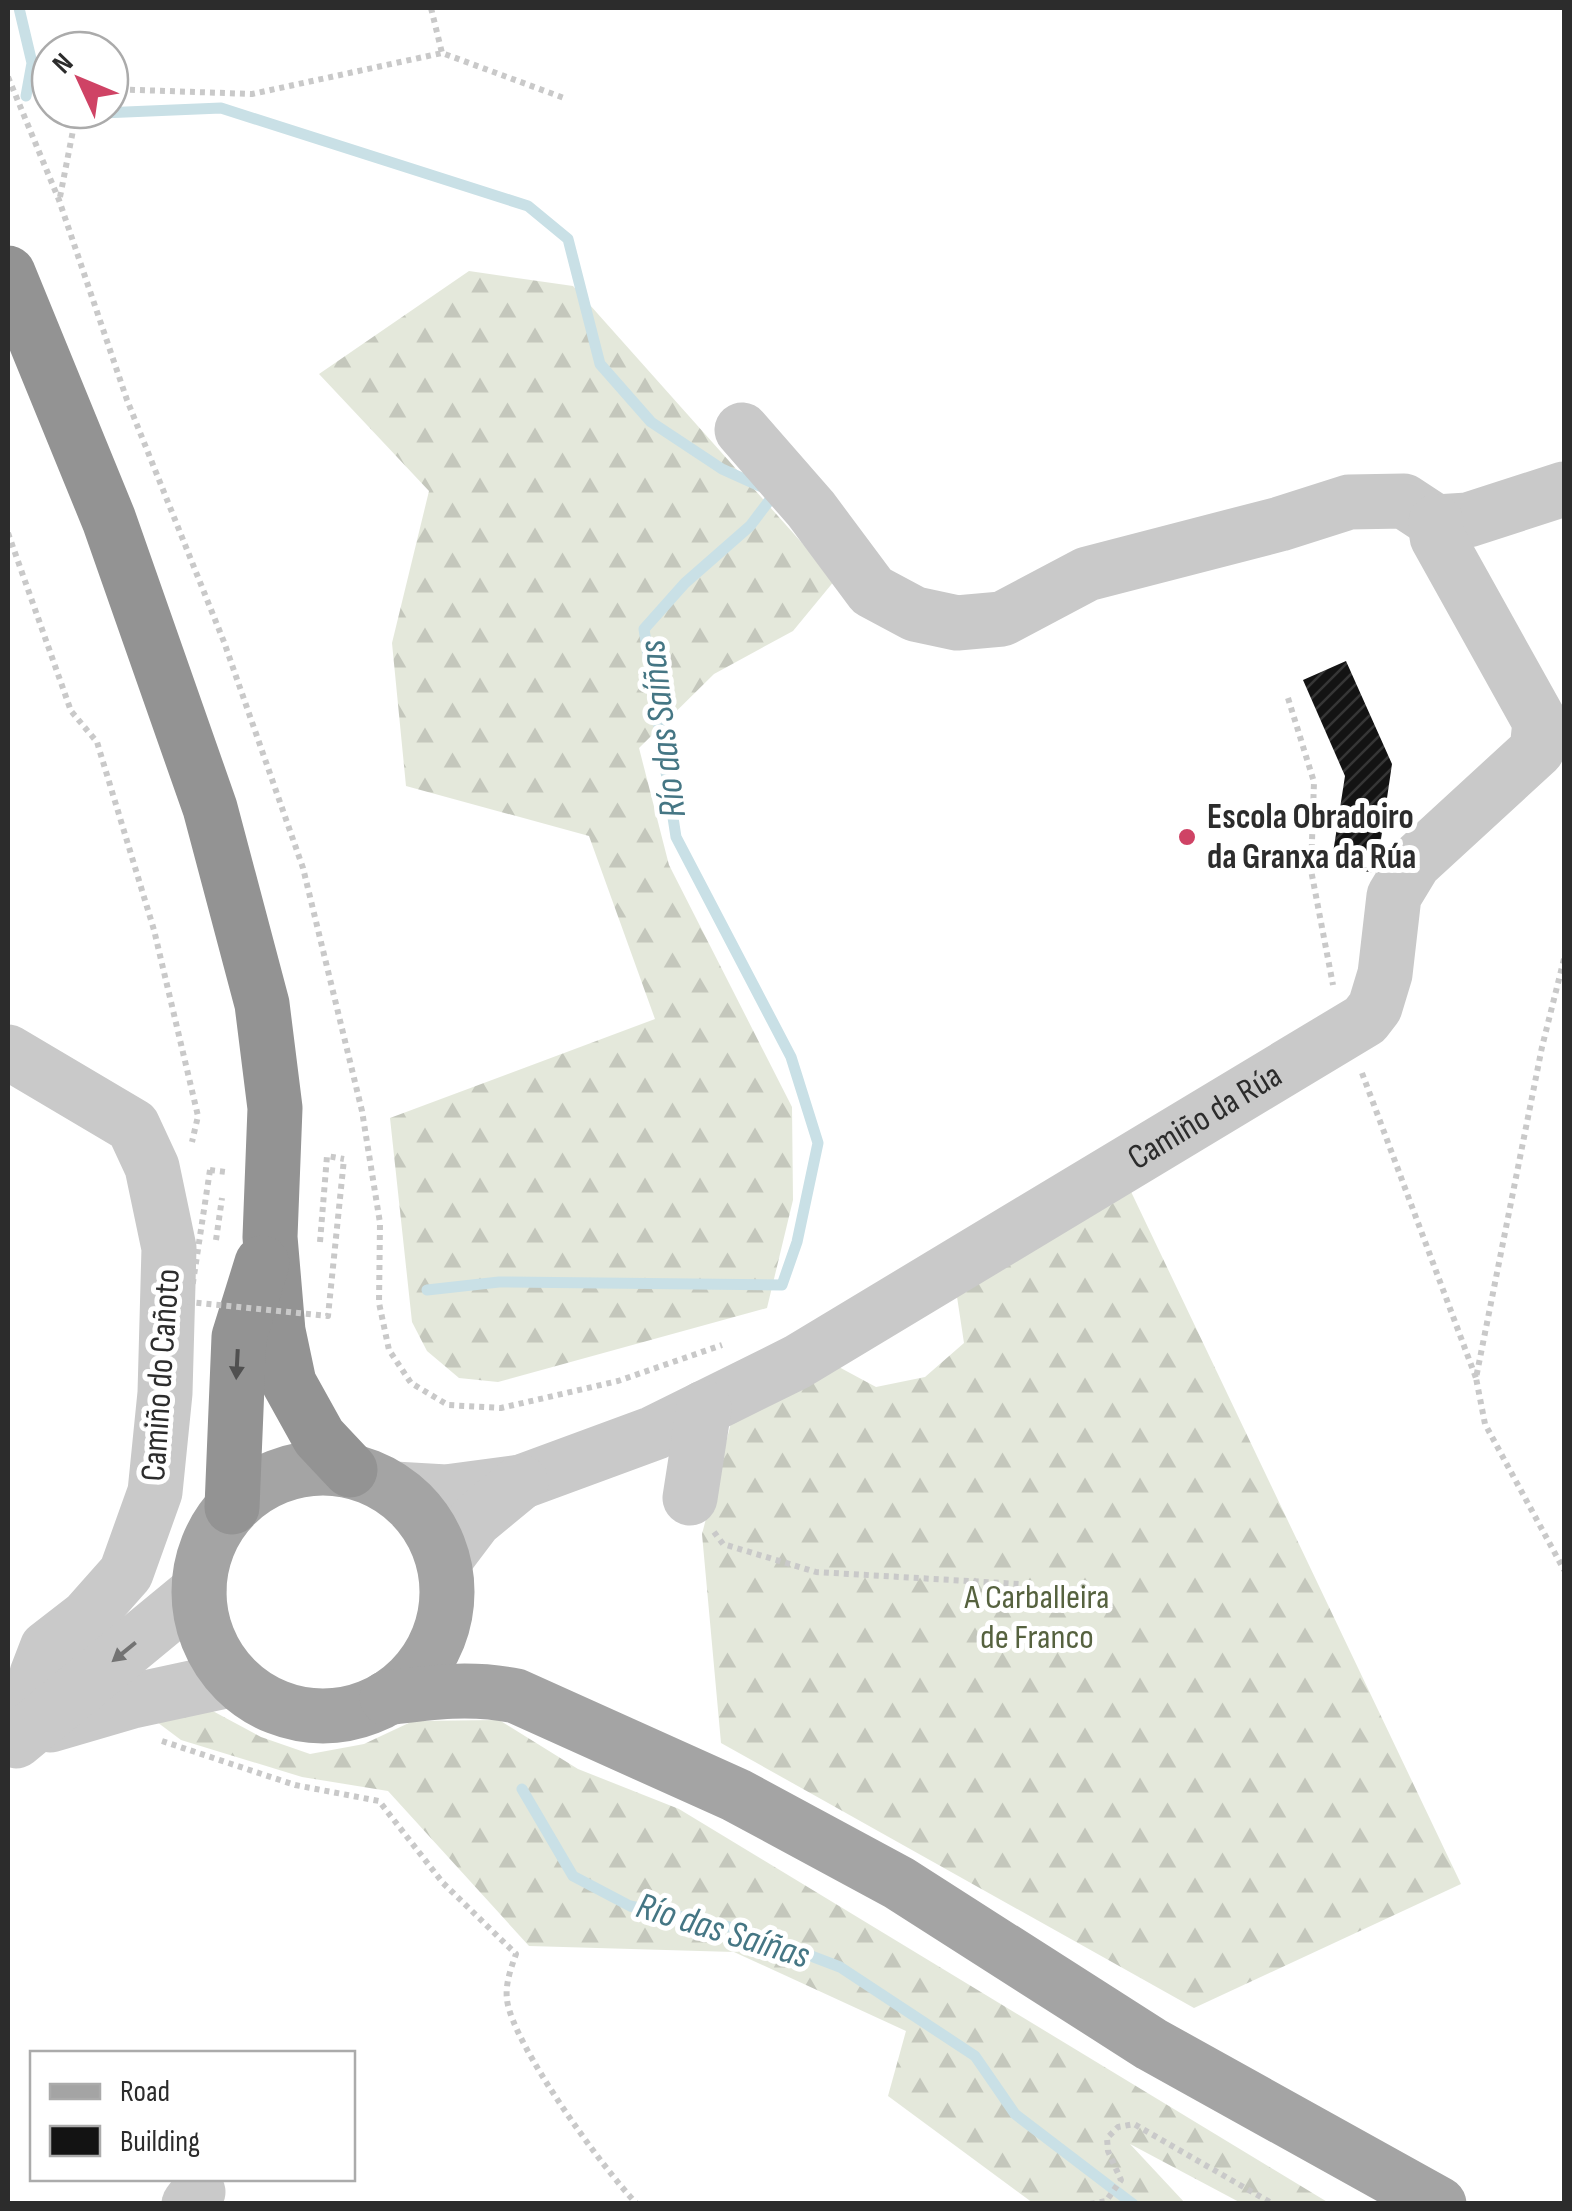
<svg xmlns="http://www.w3.org/2000/svg" width="1572" height="2211" viewBox="0 0 1572 2211" font-family="'Sofia Sans Condensed',sans-serif">
  <style>
    .forest { fill: url(#forest-firs) }
    .lines { fill: none; stroke-linecap: round; stroke-linejoin: round }
    .stream { stroke: #c9e0e6; stroke-width: 11 }
    .building { fill: url(#building-hatch) }
    .path { stroke: #c9c9c9; stroke-width: 6; stroke-dasharray: 5 5; stroke-linecap: butt }
    .minor { stroke: #c9c9c9; stroke-width: 55 }
    .major { stroke: #a4a4a4; stroke-width: 55 }
    .highway { stroke: #939393; stroke-width: 55 }
    .path-bridge { stroke: #c9c9c9; stroke-width: 6; stroke-dasharray: 5 5; stroke-linecap: butt }
    .oneway { fill: #505050 }
    .oneway2 { fill: #737373 }
    .poi-dot { fill: #cf4365; stroke: #fff; stroke-width: 4 }
    .labels { text-anchor: middle; dominant-baseline: central; stroke-width: 10; stroke-linejoin: round; paint-order: stroke }
    .poi-label { font-size: 35px; font-weight: bold; fill: #2c2c2c; stroke: #fff; text-anchor: start }
    .street-label { font-size: 35px; fill: #2c2c2c; stroke: #fff }
    .park-label { font-size: 35px; fill: #56623f; stroke: #fff }
    .water-label { font-size: 38px; font-style: italic; fill: #457684; stroke: #fff }
  </style>
  <defs>
    <pattern id="forest-firs" width="22" height="20" patternUnits="userSpaceOnUse" patternTransform="scale(2.5)"><rect width="22" height="20" fill="#e4e8db"/><path d="M5 1l3.5 6h-7zM16 11l3.5 6h-7z" fill="#c4c7bc"/></pattern>
    <pattern id="building-hatch" width="6" height="6" patternUnits="userSpaceOnUse" patternTransform="scale(2.5)"><rect width="6" height="6" fill="#131313"/><path d="M-1 1l2-2M0 6l6-6M5 7l2-2" fill="none" stroke="#363636"/></pattern>
  </defs>
  <rect width="100%" height="100%" fill="#fff"/>
  <g class="forest">
    <polygon points="469,271 573,286 835,580 793,631 714,674 639,748 669,865 792,1107 793,1200 767,1308 498,1382 459,1378 427,1351 412,1322 390,1118 655,1019 589,836 406,786 392,643 429,491 319,374"/>
    <polygon points="1124,1177 1461,1884 1194,2008 721,1743 702,1534 731,1423 824,1359 876,1387 925,1377 964,1343 954,1277"/>
    <polygon points="209,1709 261,1737 310,1754 364,1744 413,1721 499,1720 578,1769 679,1809 1329,2203 1241,2203 1130,2144 1185,2203 1033,2203 888,2096 906,2031 734,1952 529,1946 388,1791 302,1777 181,1740 157,1722"/>
  </g>
  <g class="lines">
    <g class="stream">
      <polyline points="19,8 32,63 26,96"/>
      <polyline points="102,113 221,108 528,206 568,239 600,364 651,422 722,469 775,493 750,526 685,583 644,629 676,837 791,1057 818,1143 797,1242 782,1285 499,1282 427,1290"/>
      <polyline points="522,1789 573,1876 630,1906 743,1930 840,1967 975,2056 1015,2114 1133,2204"/>
    </g>
  </g>
  <polygon class="building" points="1346,661 1392,764 1376,873 1331,866 1345,776 1303,680"/>
  <g class="lines">
    <g class="path">
      <polyline points="431,8 442,53"/>
      <polyline points="8,77 59,200 127,400 224,642 303,868 362,1111 380,1223 379,1303 389,1350 411,1383 448,1405 501,1408 618,1381 722,1345"/>
      <polyline points="110,89 252,94 442,53 564,98"/>
      <polyline points="60,197 77,110"/>
      <polyline points="8,533 71,711 97,742 154,930 198,1116 192,1142"/>
      <polyline points="1288,698 1314,782 1311,870 1333,985"/>
      <polyline points="1564,959 1542,1047 1476,1378 1485,1424 1564,1570"/>
      <polyline points="1362,1073 1476,1378"/>
      <polyline points="210,1170 226,1172 226,1176"/>
      <polyline points="216,1240 222,1198"/>
      <polyline points="320,1242 327,1156 344,1159"/>
      <polyline points="714,1532 723,1544 816,1572 1019,1584"/>
      <path d="M162,1741L295,1785L379,1801L443,1883L516,1954C511,1968 505,1984 507,2000C513,2045 603,2169 637,2204"/>
      <polyline points="1090,2204 1106,2201 1121,2180 1108,2151 1107,2138 1118,2127 1134,2124 1273,2204"/>
    </g>
    <g class="minor">
      <polyline points="742,430 811,509 872,591 915,614 957,623 1002,619 1087,574 1280,524 1349,502 1404,501 1436,522"/>
      <polyline points="1436,522 1468,520 1564,489"/>
      <polyline points="8,1052 133,1126 152,1167 169,1248 165,1393 155,1492 126,1573 87,1617 47,1648 37,1674 23,1733"/>
      <path id="s1" d="M394,1489L446,1492L521,1482L654,1433L797,1362L1365,1020L1375,1007L1385,974L1394,896L1414,863L1537,750L1540,722L1437,537L1436,522"/>
      <polyline points="690,1498 704,1408"/>
      <polyline points="444,1561 475,1520 521,1482"/>
      <polyline points="50,1725 132,1701 234,1679"/>
      <polyline points="16,1741 199,1590"/>
      <polyline points="189,2204 198,2192"/>
    </g>
    <g class="major">
      <circle cx="323" cy="1592" r="124"/>
      <path d="M387,1698C432,1692 471,1687 516,1696L736,1795L899,1883L1151,2044L1439,2204"/>
    </g>
    <g class="highway">
      <polyline points="8,273 109,520 210,808 262,1004 275,1108 270,1237 278,1331 289,1383 319,1437 350,1470"/>
      <polyline points="232,1507 239,1337 262,1263"/>
    </g>
    <polyline class="path-bridge" points="210,1170 190,1302 328,1316 344,1159"/>
  </g>
  <defs><path id="oneway-solid" d="M-6-.8H1V-3.2L6.5 0L1 3.2V.8H-6Z" transform="scale(2.5)"/></defs>
  <use class="oneway" href="#oneway-solid" transform="translate(237 1364) rotate(93)"/>
  <use class="oneway2" href="#oneway-solid" transform="translate(124 1652) rotate(141)"/>
  <circle class="poi-dot" cx="1187" cy="837" r="10"/>
  <g class="labels">
    <g class="poi-label">
      <text x="1207" y="817">Escola Obradoiro<tspan x="1207" dy="40">da Granxa da Rúa</tspan></text>
    </g>
    <g class="street-label">
      <text stroke="none"><textPath href="#s1" startOffset="905">Camiño da Rúa</textPath></text>
      <text transform="translate(161 1375) rotate(-86)">Camiño do Cañoto</text>
    </g>
    <g class="park-label">
      <text x="1037" y="1597">A Carballeira<tspan x="1037" dy="40">de Franco</tspan></text>
    </g>
    <g class="water-label">
      <text transform="translate(663 729) rotate(-97)">Río das Saíñas</text>
      <text transform="translate(723 1931) rotate(17)">Río das Saíñas</text>
    </g>
  </g>
  <rect width="1572" height="2211" fill="none" stroke="#2c2c2c" stroke-width="20"/>
  <rect x="30" y="2051" width="325" height="130" fill="#ffffff" stroke="#ababab" stroke-width="2.5"/>
  <rect x="50" y="2084" width="50" height="15" fill="#a4a4a4" stroke="#ababab" stroke-width="2.5"/>
  <text x="120" y="2101" font-size="30" fill="#2c2c2c">Road</text>
  <rect x="50" y="2126" width="50" height="30" fill="#131313" stroke="#ababab" stroke-width="2.5"/>
  <text x="120" y="2151" font-size="30" fill="#2c2c2c">Building</text>
  <g transform="translate(80 80) rotate(314)"><circle r="48" fill="#ffffff" stroke="#ababab" stroke-width="2.5"/>
  <path d="M0-8L18 38L0 25L-18 38Z" fill="#cf4365"/>
  <text y="-15" font-size="28" font-weight="bold" text-anchor="middle" fill="#2c2c2c">N</text>
  </g>
</svg>
